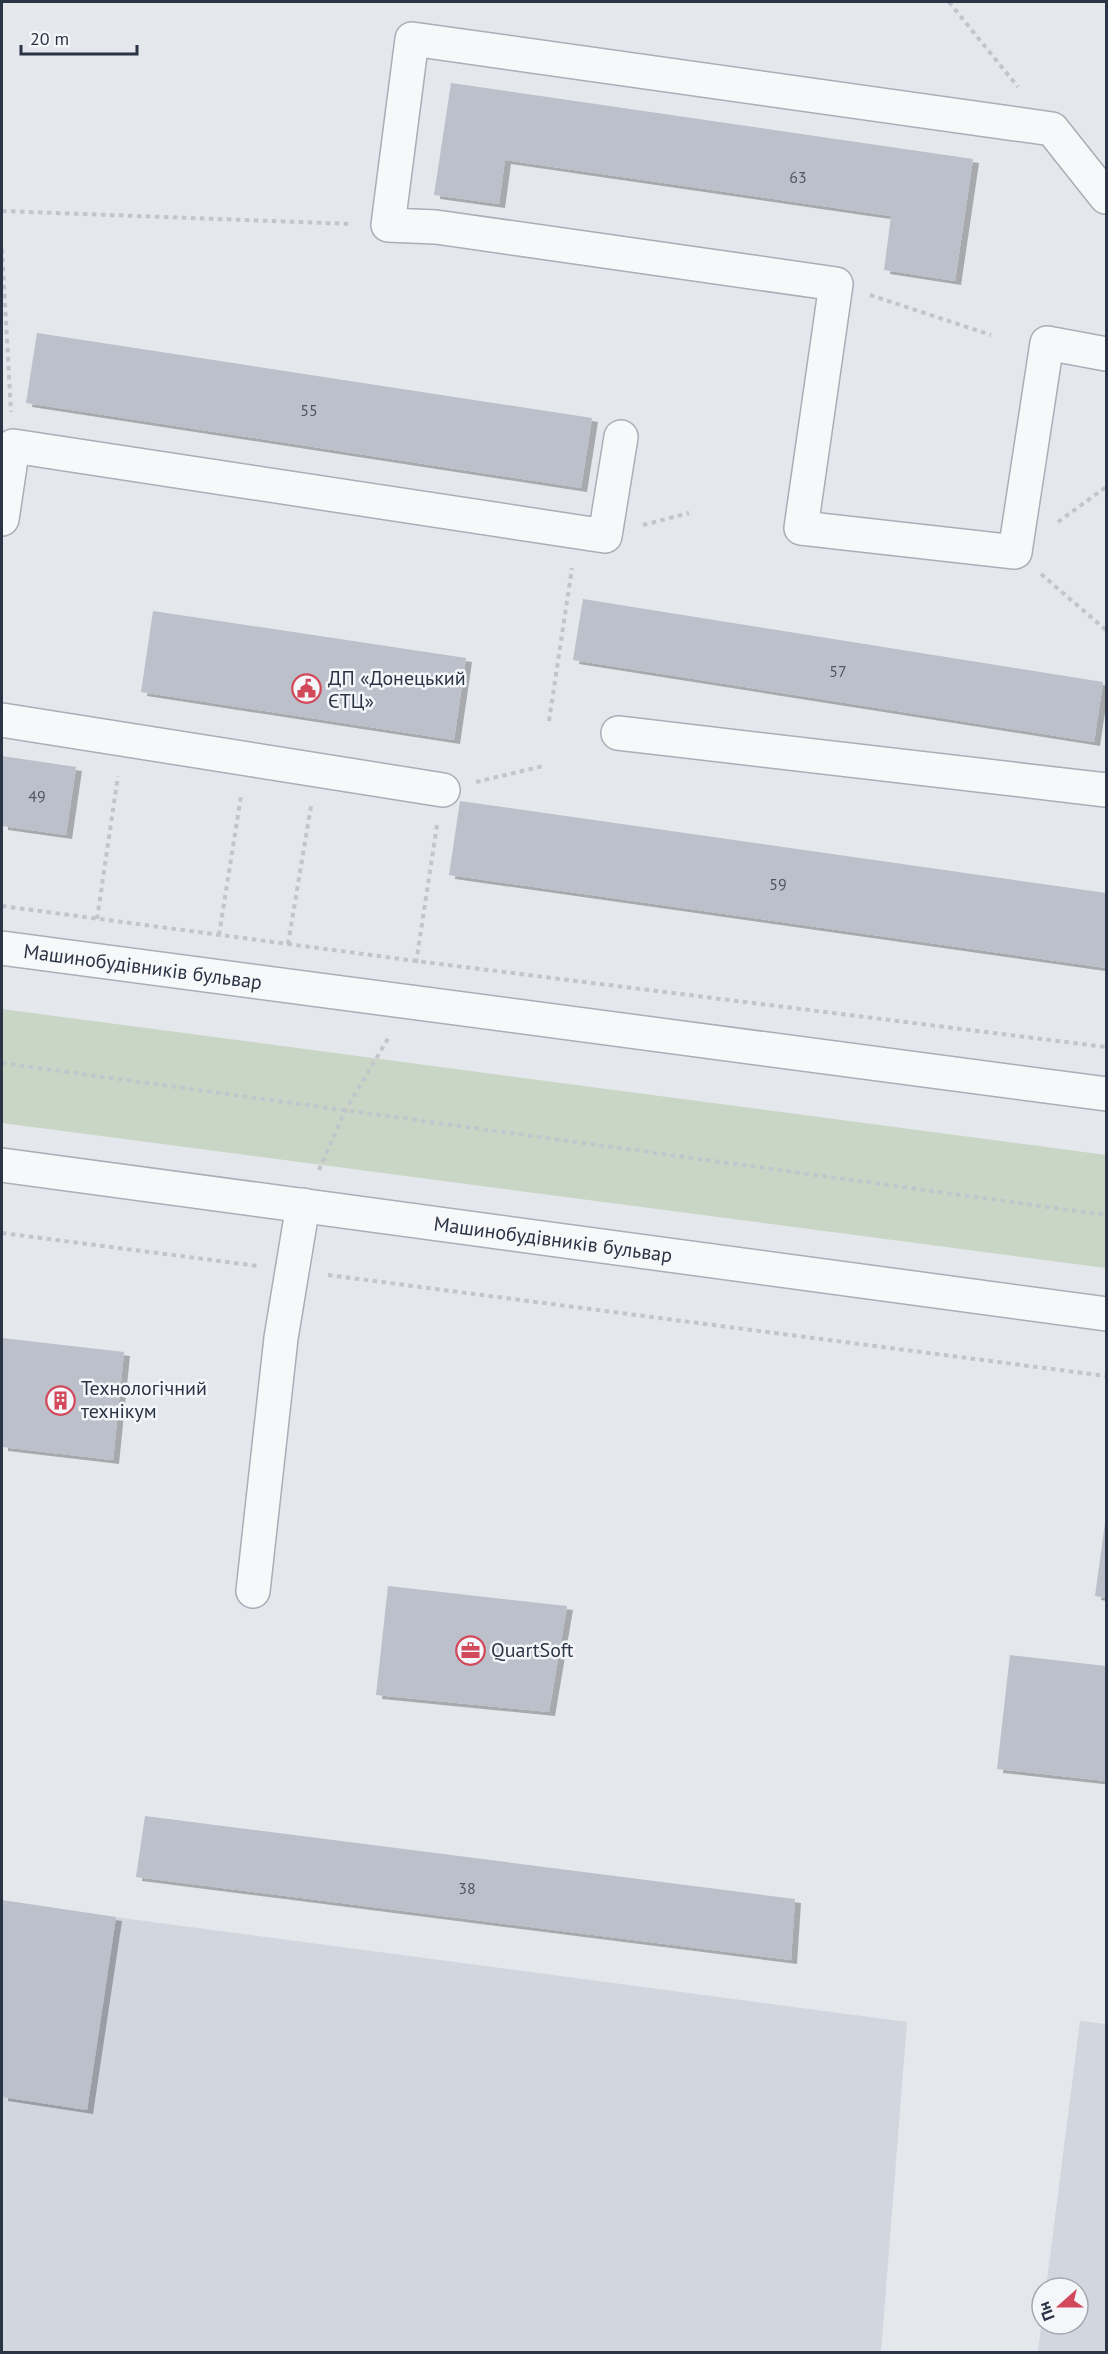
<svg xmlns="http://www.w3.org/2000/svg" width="1108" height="2354" viewBox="0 0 1108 2354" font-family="'PT Sans',sans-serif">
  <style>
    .built { fill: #d2d6de }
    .green { fill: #c9d6c5 }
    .building { fill: #bbc0ca; filter: url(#shadow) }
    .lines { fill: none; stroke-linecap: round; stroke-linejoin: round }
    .minor-casing { stroke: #a9aeb7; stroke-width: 36 }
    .path { stroke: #c2c5cb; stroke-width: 4; stroke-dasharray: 4.5 4.5; stroke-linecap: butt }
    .minor { stroke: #f7f8fa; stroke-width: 33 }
    .labels { text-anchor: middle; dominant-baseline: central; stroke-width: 5; stroke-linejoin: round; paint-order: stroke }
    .number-label { font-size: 16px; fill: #4f5766 }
    .poi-label { font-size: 20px; fill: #2b3445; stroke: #f4f6f9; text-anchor: start }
    .street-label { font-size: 20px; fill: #2b3445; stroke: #f4f6f9 }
  </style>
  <defs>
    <filter id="shadow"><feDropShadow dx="6" dy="4" stdDeviation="0" flood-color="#0004"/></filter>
  </defs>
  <rect width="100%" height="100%" fill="#e4e7ec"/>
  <g class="built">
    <polygon points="2,1902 907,2022 881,2352 2,2352"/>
    <polygon points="1080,2021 1106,2024 1106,2352 1038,2352 1042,2320 1042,2324 1078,2324 1078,2288 1046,2288"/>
  </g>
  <polygon class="green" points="2,1009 1106,1155 1106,1268 2,1123"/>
  <g class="building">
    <polygon points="451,83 973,159 955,281 884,270 891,216 505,160 499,204 434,195"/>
    <polygon points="37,333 592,418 581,488 26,403"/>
    <polygon points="583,599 1103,682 1094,742 573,660"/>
    <polygon points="153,611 466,658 454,740 141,692"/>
    <polygon points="2,756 76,767 66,835 2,826"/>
    <polygon points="460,801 1106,893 1106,968 449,875"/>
    <polygon points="2,1338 124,1352 113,1460 2,1447"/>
    <polygon points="1105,1523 1106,1523 1106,1598 1095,1596"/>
    <polygon points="388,1586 567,1606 549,1712 376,1695"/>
    <polygon points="1010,1655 1106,1666 1106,1781 997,1769"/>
    <polygon points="145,1816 795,1899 791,1960 136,1877"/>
    <polygon points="2,1900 116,1917 87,2110 2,2097"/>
  </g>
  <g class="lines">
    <defs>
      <g id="minor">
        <polyline points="1106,197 1052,129 412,39 388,225 436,227 836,284 801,528 1015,552 1047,343 1106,354"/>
        <polyline points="2,519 13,446 605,536 621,437"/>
        <polyline points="2,720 443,790"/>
        <polyline points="618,733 1106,790"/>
        <path id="s1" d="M2,948L1106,1094"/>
        <path id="s2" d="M2,1165L1106,1314"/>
        <polyline points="253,1591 281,1338 303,1205"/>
      </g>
    </defs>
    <use href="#minor" class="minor-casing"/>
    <g class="path">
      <polyline points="949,2 1018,87"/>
      <polyline points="2,211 352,224"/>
      <polyline points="2,249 11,412"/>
      <polyline points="870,295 991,335"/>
      <polyline points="1058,522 1106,487"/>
      <polyline points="643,525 689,513"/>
      <polyline points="1041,574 1106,630"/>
      <polyline points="549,721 572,568"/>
      <polyline points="476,782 543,766"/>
      <polyline points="2,906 416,961 1106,1047"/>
      <polyline points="97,919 118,776"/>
      <polyline points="219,935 241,796"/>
      <polyline points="288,944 311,806"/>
      <polyline points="416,963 437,825"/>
      <polyline points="2,1063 1106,1215"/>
      <polyline points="319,1170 345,1111 389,1037"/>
      <polyline points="2,1233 258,1266"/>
      <polyline points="328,1275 1106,1376"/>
    </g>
    <use href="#minor" class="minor"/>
  </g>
  <defs>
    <symbol id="civic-ring" viewBox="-11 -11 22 22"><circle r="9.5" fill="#f4f6f9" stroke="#d1495b" stroke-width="1.5"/><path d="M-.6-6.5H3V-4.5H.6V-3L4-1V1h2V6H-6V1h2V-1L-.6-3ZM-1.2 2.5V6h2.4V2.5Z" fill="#d1495b"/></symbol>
    <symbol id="building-ring" viewBox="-11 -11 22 22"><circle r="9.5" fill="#f4f6f9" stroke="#d1495b" stroke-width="1.5"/><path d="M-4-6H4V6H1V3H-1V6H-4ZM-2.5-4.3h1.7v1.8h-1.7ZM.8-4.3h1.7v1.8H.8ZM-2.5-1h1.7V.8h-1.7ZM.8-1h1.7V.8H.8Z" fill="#d1495b"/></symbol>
    <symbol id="office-ring" viewBox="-11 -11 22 22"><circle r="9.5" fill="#f4f6f9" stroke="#d1495b" stroke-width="1.5"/><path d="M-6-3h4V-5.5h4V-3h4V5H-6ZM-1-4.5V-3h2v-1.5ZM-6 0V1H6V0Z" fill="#d1495b"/></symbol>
  </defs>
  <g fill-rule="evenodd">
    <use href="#civic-ring" x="290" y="672" width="33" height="33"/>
    <use href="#building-ring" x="44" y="1384" width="33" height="33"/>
    <use href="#office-ring" x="454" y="1634" width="33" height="33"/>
  </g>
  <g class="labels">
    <g class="number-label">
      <text x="798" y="177">63</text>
      <text x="309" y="410">55</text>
      <text x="838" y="671">57</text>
      <text x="37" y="796">49</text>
      <text x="778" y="884">59</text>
      <text x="467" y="1888">38</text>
    </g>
    <g class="poi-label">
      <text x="328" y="678">ДП «Донецький<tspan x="328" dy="23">ЄТЦ»</tspan></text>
      <text x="81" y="1388">Технологічний<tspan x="81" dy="23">технікум</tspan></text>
      <text x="491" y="1650">QuartSoft</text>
    </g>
    <g class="street-label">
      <text stroke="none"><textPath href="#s1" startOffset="142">Машинобудівників бульвар</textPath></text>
      <text stroke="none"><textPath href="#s2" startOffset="556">Машинобудівників бульвар</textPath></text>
    </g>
  </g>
  <rect width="1108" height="2354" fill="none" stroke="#2b3445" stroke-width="6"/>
  <g transform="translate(1060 2306) rotate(249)"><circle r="28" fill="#f4f6f9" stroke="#a4a8b1" stroke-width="1.5"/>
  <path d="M0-4.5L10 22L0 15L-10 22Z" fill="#d1495b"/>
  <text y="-9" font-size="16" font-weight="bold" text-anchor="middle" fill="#2b3445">Пн</text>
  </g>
  <path d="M21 45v9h116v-9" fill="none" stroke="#2b3445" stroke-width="3"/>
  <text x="30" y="45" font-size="18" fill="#2b3445" stroke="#f4f6f9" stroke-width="4.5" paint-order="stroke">20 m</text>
</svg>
